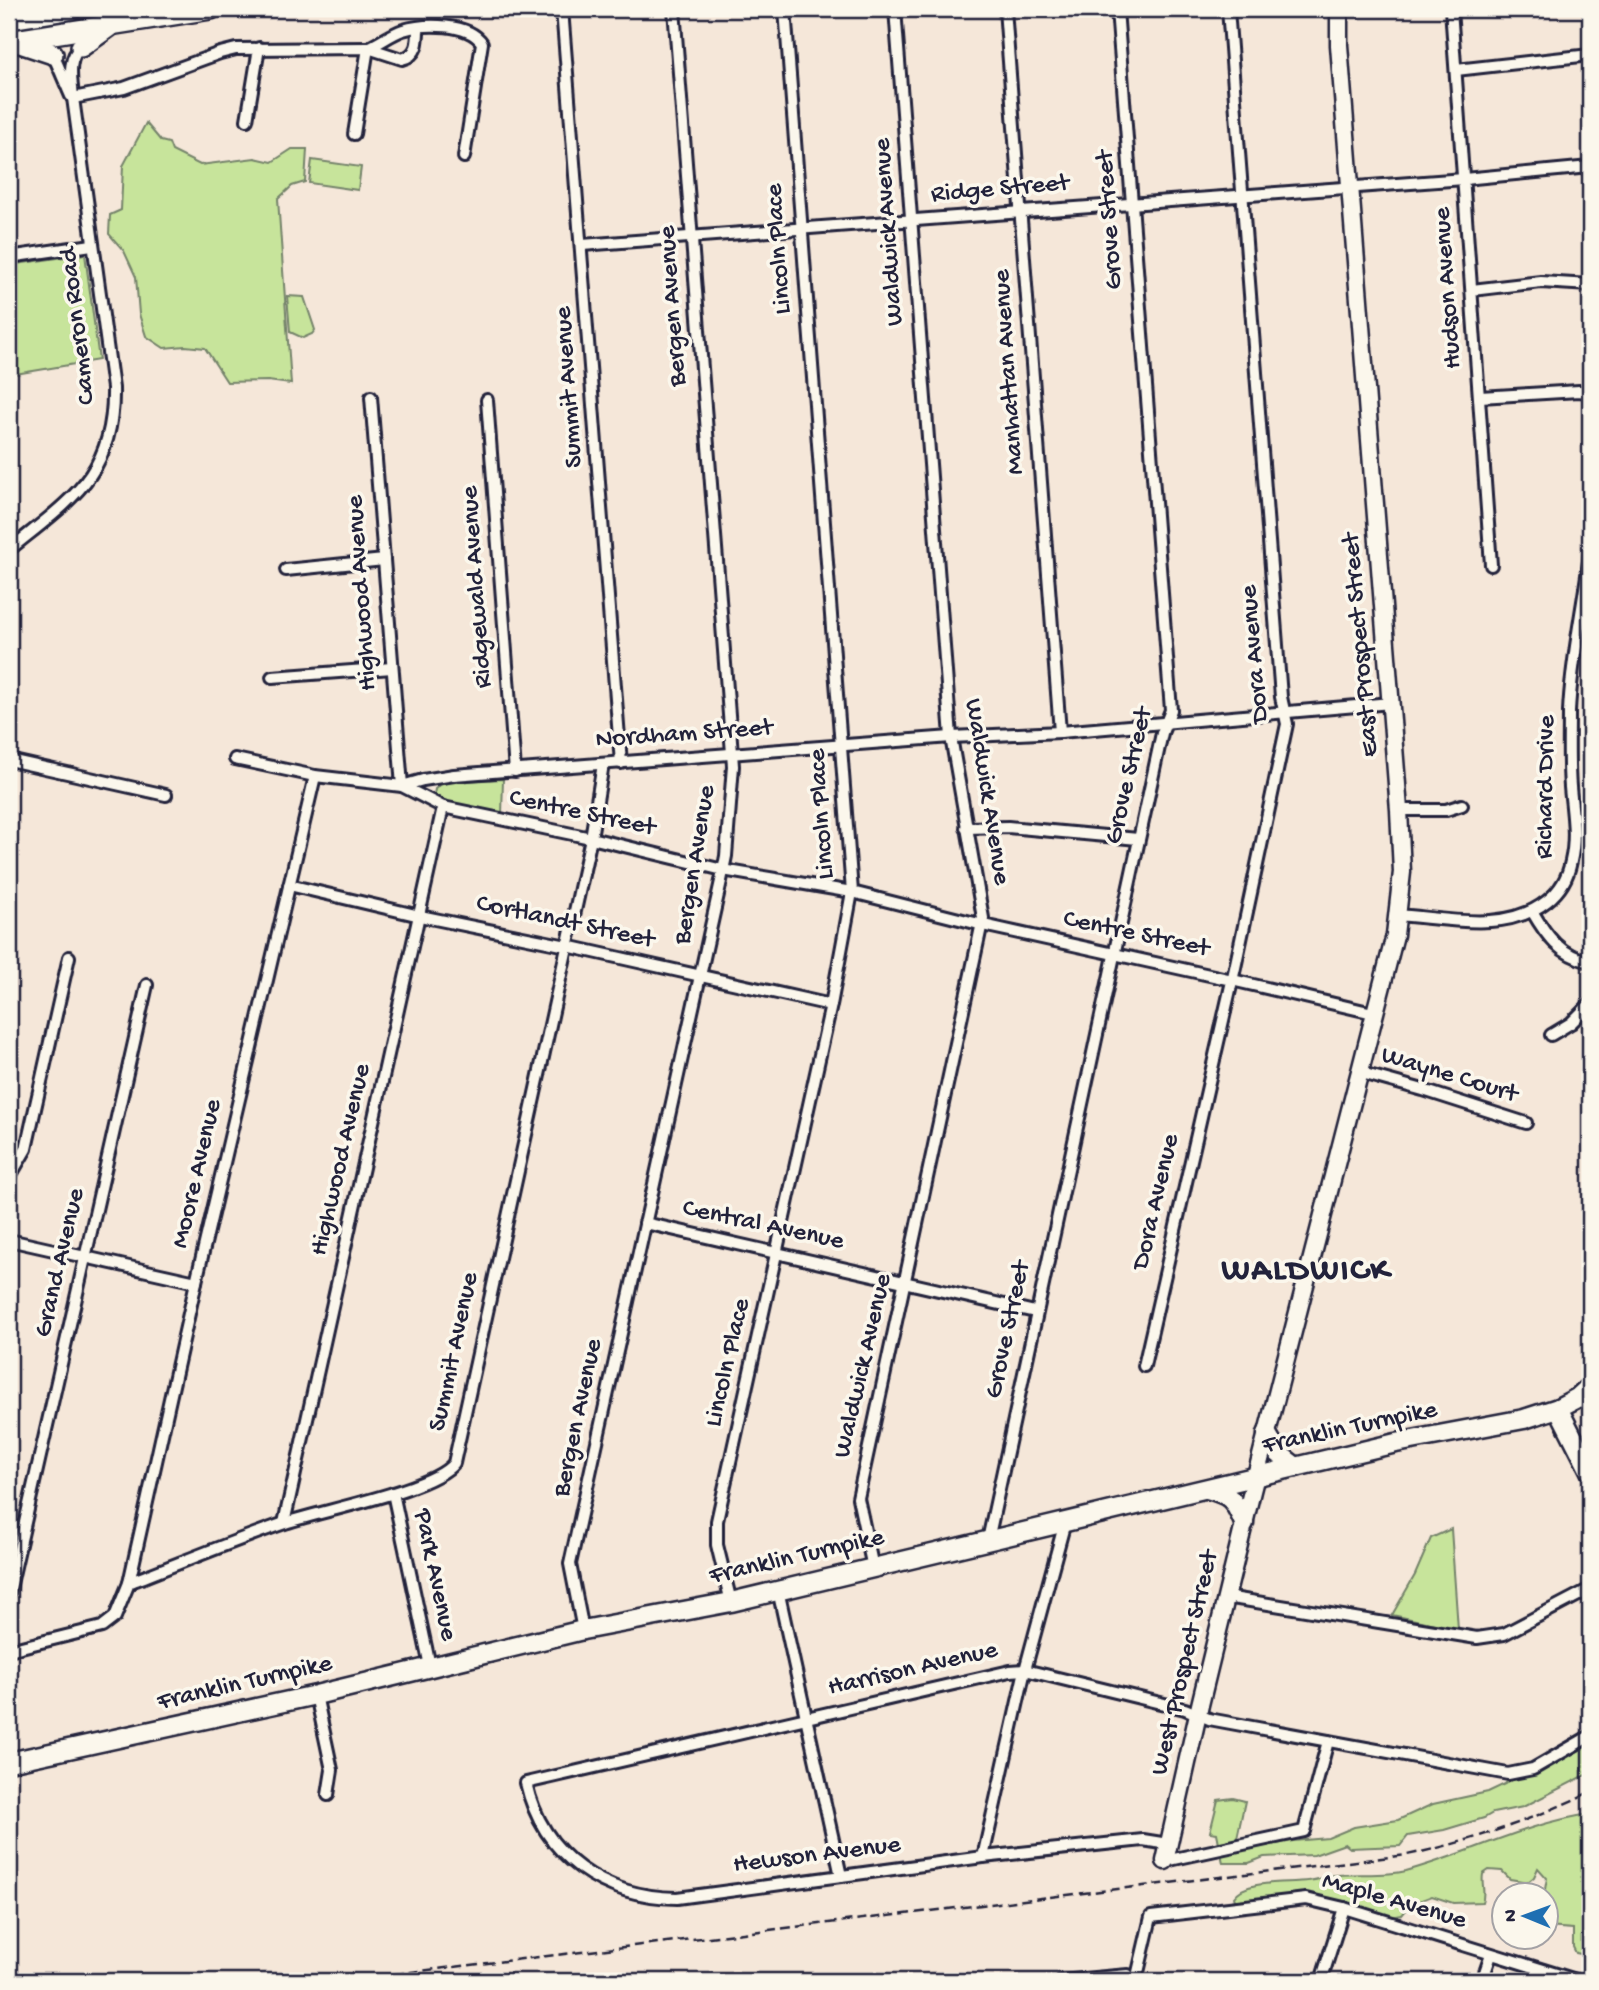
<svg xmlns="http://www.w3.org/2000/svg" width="1599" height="1990" viewBox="0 0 1599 1990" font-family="'Gochi Hand',sans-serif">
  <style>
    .green { fill: #c7e49b; stroke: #74836b; stroke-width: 2 }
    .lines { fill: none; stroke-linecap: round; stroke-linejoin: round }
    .street-casing { stroke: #22223b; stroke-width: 16 }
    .secondary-casing { stroke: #22223b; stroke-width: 21 }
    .primary-casing { stroke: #22223b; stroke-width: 23 }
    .highway-casing { stroke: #22223b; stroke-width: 24 }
    .street { stroke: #fbf7ec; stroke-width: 10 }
    .secondary { stroke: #fbf7ec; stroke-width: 16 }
    .primary { stroke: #fbf7ec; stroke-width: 18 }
    .highway { stroke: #fbf7ec; stroke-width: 19 }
    .rail { stroke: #22223b; stroke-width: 2.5; stroke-dasharray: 10 5; stroke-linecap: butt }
    .labels { text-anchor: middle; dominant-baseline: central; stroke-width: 7; stroke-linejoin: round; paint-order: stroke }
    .street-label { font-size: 26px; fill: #22223b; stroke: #fbf7ec }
    .district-label { font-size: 33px; font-weight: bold; letter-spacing: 2px; fill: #22223b; stroke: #fbf7ec }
  </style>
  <rect width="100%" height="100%" fill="#f5e7d9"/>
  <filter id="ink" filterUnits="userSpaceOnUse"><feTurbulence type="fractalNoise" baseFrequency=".0143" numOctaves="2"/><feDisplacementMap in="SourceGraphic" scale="14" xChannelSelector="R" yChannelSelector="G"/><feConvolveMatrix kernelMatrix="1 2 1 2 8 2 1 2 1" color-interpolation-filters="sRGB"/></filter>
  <g filter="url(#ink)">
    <g class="green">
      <polygon points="146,123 161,141 169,143 172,151 200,165 255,158 272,162 292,149 307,149 305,182 292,186 278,199 291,384 268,381 227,382 205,348 185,346 164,348 146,336 139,314 136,277 124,251 109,234 110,215 121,210 123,166"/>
      <polygon points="312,160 361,167 358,190 309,183"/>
      <polygon points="85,254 99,360 9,375 9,265"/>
      <polygon points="287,296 304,297 315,330 312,334 303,338 290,332"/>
      <polygon points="503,779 502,815 442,802 434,795 435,789 444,782"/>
      <polygon points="1451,1529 1458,1629 1392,1615 1415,1575 1431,1538"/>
      <polygon points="1590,1745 1590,1773 1523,1807 1493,1813 1484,1818 1444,1830 1408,1836 1400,1846 1350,1848 1345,1844 1314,1855 1264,1857 1249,1863 1223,1863 1217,1833 1210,1832 1218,1800 1233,1798 1245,1801 1237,1838 1259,1847 1293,1841 1328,1838 1354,1827 1398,1820 1433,1804 1488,1792 1505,1784 1512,1777 1557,1761"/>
      <path d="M1590,1814V1852L1585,1858L1584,1868L1590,1879V1950L1581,1954L1576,1953L1573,1947V1929L1547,1927L1546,1896L1544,1895L1547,1878L1538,1868L1534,1877L1528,1882L1510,1879L1502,1871L1489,1870L1483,1874C1481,1885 1486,1892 1482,1902L1453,1903L1432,1896L1411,1904L1402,1915L1385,1918L1333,1902L1236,1903L1234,1897C1248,1875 1305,1888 1327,1876C1353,1872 1382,1877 1406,1871C1468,1854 1527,1823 1590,1814Z"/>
    </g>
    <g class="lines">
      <defs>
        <g id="street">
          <polyline points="562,9 621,763"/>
          <polyline points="1005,9 1060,732"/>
          <polyline points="1451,9 1491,565"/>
          <polyline points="53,54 71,96"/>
          <polyline points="1456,70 1590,55"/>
          <path d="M73,98L124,88L220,53L236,49L368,48L402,59C418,55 418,42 418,28"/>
          <polyline points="247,120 259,48"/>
          <path d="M354,134L368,48C380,43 391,34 403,30C425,23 469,23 482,43L464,157"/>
          <polyline points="582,245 1464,179 1590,167"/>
          <polyline points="9,257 92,245"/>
          <polyline points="1472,290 1541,282 1590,285"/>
          <polyline points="371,397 402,786 423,780 454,775 951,737 1060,732 1391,703"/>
          <polyline points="1480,397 1579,391 1590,393"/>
          <polyline points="487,400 515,771"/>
          <path d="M9,550C70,500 115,475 113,388L73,98C72,81 66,59 81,47"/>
          <polyline points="286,570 384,560"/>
          <polyline points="272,677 392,668"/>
          <polyline points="235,759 315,776 402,786 443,807 591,838 723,870 852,892 983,925 1232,980 1373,1013"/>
          <polyline points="9,760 166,795"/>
          <polyline points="1399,810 1446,810 1462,805"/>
          <polyline points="966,828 1008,827 1138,839"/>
          <polyline points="289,885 420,916 567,946 831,1005"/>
          <path d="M1532,911C1547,937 1560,955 1590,962"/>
          <path d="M1397,915C1445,918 1506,934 1547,901C1560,891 1568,877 1571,861C1577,836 1572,812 1570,787C1568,762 1569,737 1569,712C1571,660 1584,605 1590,553"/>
          <polyline points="1551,1035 1571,1023 1590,1004"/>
          <polyline points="1358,1072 1423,1090 1526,1123"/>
          <polyline points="9,1178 26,1149 69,957"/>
          <polyline points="645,1223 1035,1312"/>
          <polyline points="9,1240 196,1282"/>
          <polyline points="1144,1366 1235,968 1287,724 1281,697 1228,9"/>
          <polyline points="393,1493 430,1666"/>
          <polyline points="284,1523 443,807"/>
          <polyline points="988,1540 1162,733 1171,710 1117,9"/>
          <polyline points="873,1568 858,1498 983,918 951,737 895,9"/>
          <polyline points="129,1583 196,1282 315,776"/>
          <polyline points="778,1590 841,1876"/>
          <polyline points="9,1593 147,985"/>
          <polyline points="1226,1597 1477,1638 1504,1634 1590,1589"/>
          <polyline points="731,1602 717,1545 717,1521 831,1005 852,892 785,9"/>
          <polyline points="583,1630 570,1564 721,881 726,856 733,766 674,9"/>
          <path d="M9,1650L102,1627L115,1617L129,1583L136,1580C185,1561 233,1541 282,1524C319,1511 434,1490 454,1463L591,838L603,764"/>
          <polyline points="316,1695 332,1770 328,1795"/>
          <path d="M1168,1844L1143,1840L983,1857L677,1898C604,1897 543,1857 526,1783L1010,1671L1025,1670L1185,1709L1209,1719L1508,1774L1533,1769L1590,1736"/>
          <polyline points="983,1857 1025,1670 1065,1522"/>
          <polyline points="1165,1861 1304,1831 1328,1741"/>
          <polyline points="1061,1981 1128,1975 1132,1981"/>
          <polyline points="1136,1981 1151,1917 1306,1899 1344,1908 1579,1981"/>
          <polyline points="1321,1981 1344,1908"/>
          <polyline points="1482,1981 1491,1955"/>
        </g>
        <polyline id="secondary" points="1165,1861 1200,1705 1252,1491 1395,935 1402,872 1399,810 1339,45 1339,9"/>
        <g id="primary">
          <polyline points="1558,1408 1590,1471"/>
          <polyline points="1267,1434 1278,1453 1296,1467"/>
          <path d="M1207,1489C1232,1495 1234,1500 1244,1523"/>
          <polyline points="9,1762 316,1695 583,1630 731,1602 1396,1443 1524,1419 1558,1408 1577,1398 1590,1386"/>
        </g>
        <g id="highway">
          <polyline points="9,19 72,9"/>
          <polyline points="9,41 211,9"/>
          <polyline points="14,41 53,54"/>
          <polyline points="81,47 109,27"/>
        </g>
      </defs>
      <use href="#street" class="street-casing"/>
      <use href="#secondary" class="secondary-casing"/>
      <use href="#primary" class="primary-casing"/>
      <use href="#highway" class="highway-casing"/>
      <use href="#street" class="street"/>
      <use href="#secondary" class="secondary"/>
      <use href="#primary" class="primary"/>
      <use href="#highway" class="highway"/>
      <path class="rail" d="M335,1981L1407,1855C1470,1842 1532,1820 1590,1792"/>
    </g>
  </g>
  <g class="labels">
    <g class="street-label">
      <text transform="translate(1000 190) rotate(-5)">Ridge Street</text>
      <text transform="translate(1111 220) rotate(-94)">Grove Street</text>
      <text transform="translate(890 232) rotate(-94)">Waldwick Avenue</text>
      <text transform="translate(780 249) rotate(-94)">Lincoln Place</text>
      <text transform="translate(1449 288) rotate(-94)">Hudson Avenue</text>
      <text transform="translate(674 306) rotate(-94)">Bergen Avenue</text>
      <text transform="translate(79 326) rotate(-97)">Cameron Road</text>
      <text transform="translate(1010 372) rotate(-94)">Manhattan Avenue</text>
      <text transform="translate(570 387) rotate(-94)">Summit Avenue</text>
      <text transform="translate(478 587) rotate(-94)">Ridgewald Avenue</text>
      <text transform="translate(363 593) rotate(-94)">Highwood Avenue</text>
      <text transform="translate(1362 645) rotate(-95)">East Prospect Street</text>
      <text transform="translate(1256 654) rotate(-95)">Dora Avenue</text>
      <text transform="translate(684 735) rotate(-4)">Nordham Street</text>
      <text transform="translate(1130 776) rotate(-77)">Grove Street</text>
      <text transform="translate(1547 787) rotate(-89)">Richard Drive</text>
      <text transform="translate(986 792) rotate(81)">Waldwick Avenue</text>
      <text transform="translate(582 814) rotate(12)">Centre Street</text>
      <text transform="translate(823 814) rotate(-94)">Lincoln Place</text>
      <text transform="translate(696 865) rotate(-81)">Bergen Avenue</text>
      <text transform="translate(565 923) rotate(12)">Cortlandt Street</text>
      <text transform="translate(1136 935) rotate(12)">Centre Street</text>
      <text transform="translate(1449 1076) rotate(17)">Wayne Court</text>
      <text transform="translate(342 1160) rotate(-77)">Highwood Avenue</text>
      <text transform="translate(198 1174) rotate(-77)">Moore Avenue</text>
      <text transform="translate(1157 1202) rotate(-77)">Dora Avenue</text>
      <text transform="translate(763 1226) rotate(12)">Central Avenue</text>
      <text transform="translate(61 1263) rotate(-77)">Grand Avenue</text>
      <text transform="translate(1009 1330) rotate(-78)">Grove Street</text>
      <text transform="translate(455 1352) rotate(-78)">Summit Avenue</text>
      <text transform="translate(729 1363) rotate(-77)">Lincoln Place</text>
      <text transform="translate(864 1366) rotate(-77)">Waldwick Avenue</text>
      <text transform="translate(579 1418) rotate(-78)">Bergen Avenue</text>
      <text transform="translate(1350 1429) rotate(-12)">Franklin Turnpike</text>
      <text transform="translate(797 1558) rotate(-13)">Franklin Turnpike</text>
      <text transform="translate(434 1575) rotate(78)">Park Avenue</text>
      <text transform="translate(1186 1663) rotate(-77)">West Prospect Street</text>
      <text transform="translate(913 1670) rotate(-13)">Harrison Avenue</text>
      <text transform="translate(245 1684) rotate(-13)">Franklin Turnpike</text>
      <text transform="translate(817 1856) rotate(-7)">Hewson Avenue</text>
      <text transform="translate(1394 1902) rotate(16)">Maple Avenue</text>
    </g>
    <g class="district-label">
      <text x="1306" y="1272">WALDWICK</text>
    </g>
  </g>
  <rect width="1599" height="1990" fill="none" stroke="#fbf7ec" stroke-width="35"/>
  <rect x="18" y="18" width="1564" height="1955" fill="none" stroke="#22223b" stroke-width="2.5" filter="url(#ink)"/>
  <g transform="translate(1525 1916) rotate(271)"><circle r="33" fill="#fbf7ec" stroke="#a4a2a5" stroke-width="2"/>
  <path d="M0-5L12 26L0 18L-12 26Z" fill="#1f6fb2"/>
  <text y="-10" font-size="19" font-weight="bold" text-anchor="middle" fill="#22223b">N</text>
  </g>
</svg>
